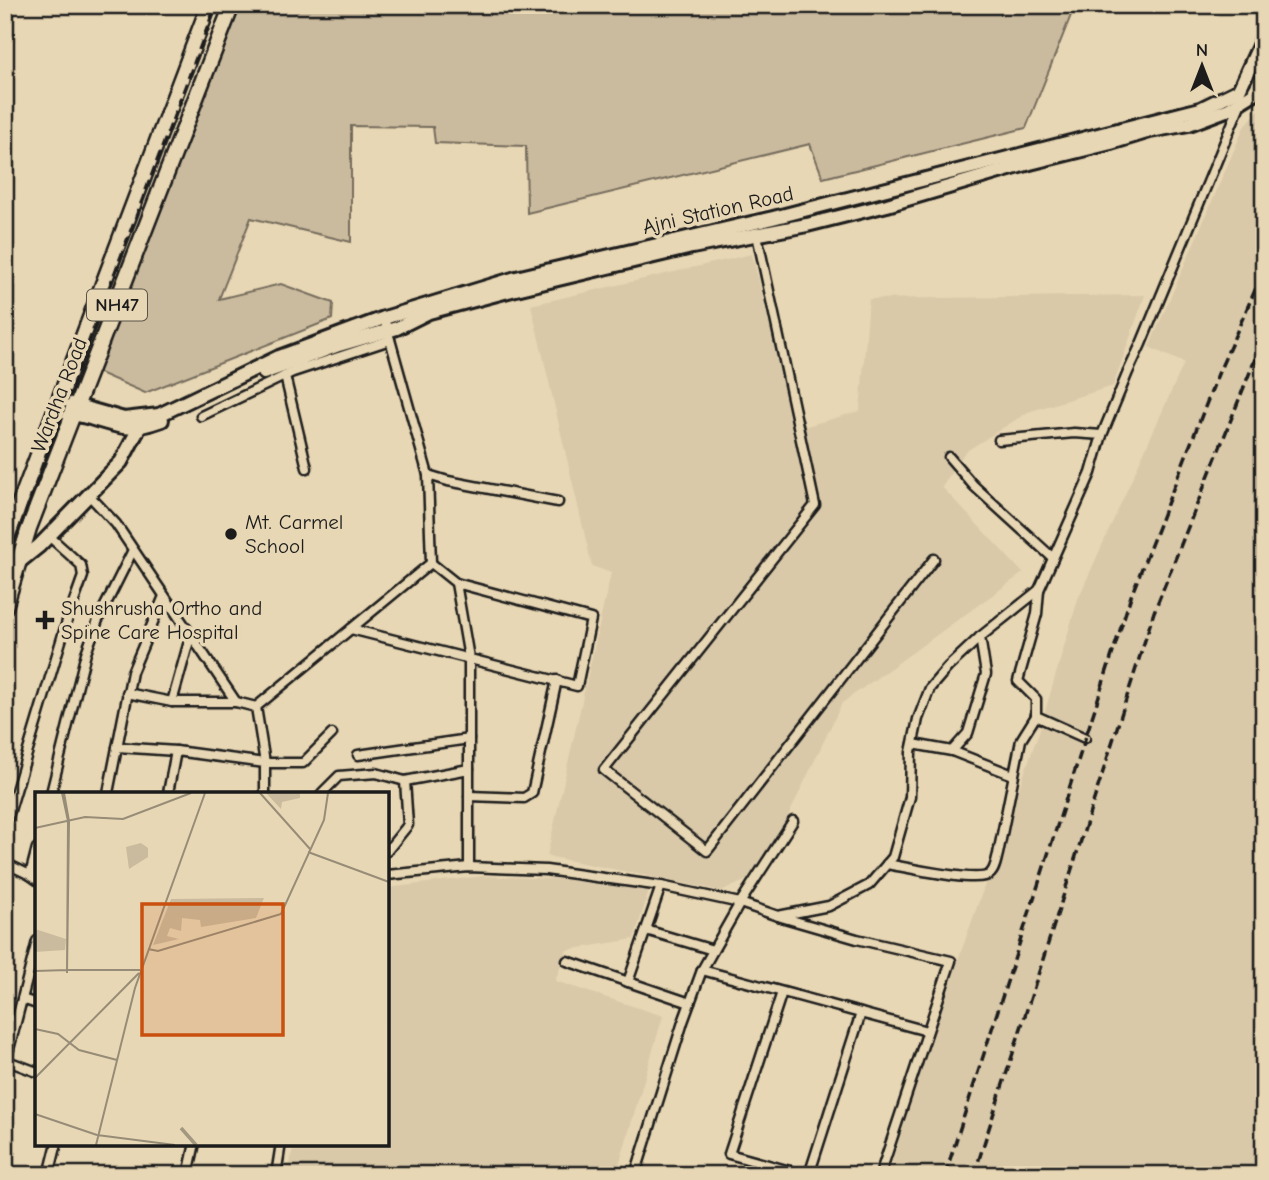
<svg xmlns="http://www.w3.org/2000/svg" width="1269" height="1180" viewBox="0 0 1269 1180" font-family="'Comic Neue',sans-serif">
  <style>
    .built { fill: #d9c9a9 }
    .green { fill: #cbbb9e; stroke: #746c5d; stroke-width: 2 }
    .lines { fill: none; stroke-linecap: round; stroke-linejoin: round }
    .minor-casing { stroke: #1c1c1c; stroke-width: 13 }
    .secondary-casing { stroke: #1c1c1c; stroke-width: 18 }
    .trunk-casing { stroke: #1c1c1c; stroke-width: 19 }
    .minor { stroke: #e8d7b4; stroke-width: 8 }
    .secondary { stroke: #e8d7b4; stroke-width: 12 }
    .trunk { stroke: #e8d7b4; stroke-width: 14 }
    .rail { stroke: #1c1c1c; stroke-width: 3.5; stroke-dasharray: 10 5; stroke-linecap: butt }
    .poi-dot { fill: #1c1c1c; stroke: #e8d7b4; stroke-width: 2.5 }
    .labels { text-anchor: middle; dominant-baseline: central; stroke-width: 7; stroke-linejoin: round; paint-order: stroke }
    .shield { fill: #e8d7b4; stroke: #59544a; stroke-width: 2 }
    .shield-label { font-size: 19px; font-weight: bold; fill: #1c1c1c }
    .street-label { font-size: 21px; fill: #1c1c1c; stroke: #e8d7b4 }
    .poi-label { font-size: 21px; fill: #1c1c1c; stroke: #e8d7b4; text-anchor: start }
    .inset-river { fill: none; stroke: #a29780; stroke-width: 3.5 }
    .inset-road { fill: none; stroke: #968c77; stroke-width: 2 }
    .view { fill: #c9500e; fill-opacity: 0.15; stroke: #c9500e; stroke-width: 3.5 }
    .inset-edge { fill: none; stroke: #1c1c1c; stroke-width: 3.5 }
  </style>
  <rect width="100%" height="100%" fill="#e8d7b4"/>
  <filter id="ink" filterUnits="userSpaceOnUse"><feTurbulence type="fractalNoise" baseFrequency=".0143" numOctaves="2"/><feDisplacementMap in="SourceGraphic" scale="14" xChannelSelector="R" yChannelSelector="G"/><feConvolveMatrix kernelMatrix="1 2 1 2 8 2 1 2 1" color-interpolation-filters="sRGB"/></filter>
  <g filter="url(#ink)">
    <g class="built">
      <polygon points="1264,104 1264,1175 888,1175 929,1042 1039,732 1078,599 1184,363 1149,347 1244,127"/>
      <polygon points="752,254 796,429 860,411 869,299 1145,295 1113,386 1028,412 965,452 942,487 1023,573 842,703 782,829 747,880 722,891 547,856 611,573 592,566 531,305"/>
      <polygon points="483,876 559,879 649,891 634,939 567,950 555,981 663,1016 616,1175 288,1175 294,1143 387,1143 387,888"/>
    </g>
    <polygon class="green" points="240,5 1075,5 1026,128 823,178 810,144 527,213 526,146 435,143 433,127 351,126 351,242 251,218 219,299 281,284 333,303 332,319 145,393 97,372"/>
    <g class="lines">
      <defs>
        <g id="minor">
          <polyline points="757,235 815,505 604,770 707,851 934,559"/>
          <polyline points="384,318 428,475 431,563"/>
          <polyline points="285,376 307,468"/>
          <polyline points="201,416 293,372 390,340"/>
          <polyline points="999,440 1074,433 1102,435"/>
          <polyline points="949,457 974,486 1053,558"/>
          <polyline points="428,475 448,481 558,502"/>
          <polyline points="88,494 116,524 236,702 256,707 265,763 303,763 332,734"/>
          <polyline points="456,583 469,658 469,867"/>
          <polyline points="1039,590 1037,614 1018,681 1036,699 1036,716 1085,738"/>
          <polyline points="351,629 577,686 591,619 456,583 431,563"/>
          <polyline points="127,693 172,702 236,702"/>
          <polyline points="172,702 191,634"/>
          <polyline points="256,707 431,563"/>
          <polyline points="913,744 952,751 968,733 986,674 980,637"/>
          <polyline points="117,747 176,751 265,763 265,793"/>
          <polyline points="952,751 1013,775"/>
          <polyline points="358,755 469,739"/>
          <polyline points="51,793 86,653 98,620 133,550"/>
          <polyline points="108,793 132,672 164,596"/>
          <polyline points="168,793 176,751"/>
          <polyline points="322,793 339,776 376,773 405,781 469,769"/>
          <polyline points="469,796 524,798 532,793 557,680"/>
          <polyline points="5,827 67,621 83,576 81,565 49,536"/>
          <polyline points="37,848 30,875 37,880"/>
          <polyline points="387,851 408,825 405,781"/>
          <polyline points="5,863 30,875"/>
          <path d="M887,864C905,867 978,884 990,874C995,870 996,861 998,854L1021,740L1036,716"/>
          <polyline points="387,875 469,867 546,870 661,886 740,903 778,916 829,906 869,885 893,857 910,797 911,752 918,719 930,688 948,667 980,637 1039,590 1091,473 1102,435 1128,372 1141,344 1242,100"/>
          <polyline points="781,917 857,939 951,961 880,1175"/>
          <polyline points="646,930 713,950"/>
          <polyline points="567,961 690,1003"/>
          <polyline points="702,970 927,1031"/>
          <polyline points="628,982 661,886"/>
          <polyline points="782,992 729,1154 804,1175"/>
          <polyline points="22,999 37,1004"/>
          <polyline points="5,1060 37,1072"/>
          <polyline points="5,1065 37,941"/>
          <polyline points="49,1175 57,1143"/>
          <polyline points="188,1175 195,1143"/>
          <polyline points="276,1175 281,1143"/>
          <polyline points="635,1175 683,1022 702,970 740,903 793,821"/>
          <polyline points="809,1175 861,1013"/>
        </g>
        <g id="secondary">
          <polyline points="264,373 339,345 397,328 429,312 512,290 692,247 807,225 887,205 1030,163 1111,143 1150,131 1189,124 1229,109 1253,94 1264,74"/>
          <polyline points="60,401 124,419 159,415 279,357 384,318 516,278 773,218 1200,109 1239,90 1264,35"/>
          <path d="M56,410C67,413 79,415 90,418C123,428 128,432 162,420"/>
          <polyline points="19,562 39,546 121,462 139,428"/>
        </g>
        <g id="trunk">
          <polyline points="5,542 209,5"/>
          <polyline points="5,607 29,528 232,5"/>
        </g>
      </defs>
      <use href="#minor" class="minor-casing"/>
      <use href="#secondary" class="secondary-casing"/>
      <use href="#trunk" class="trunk-casing"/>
      <use href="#minor" class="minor"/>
      <use href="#secondary" class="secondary"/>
      <use href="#trunk" class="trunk"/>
      <g class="rail">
        <polyline points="5,570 46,455 216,5"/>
        <polyline points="945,1175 1131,596 1218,374 1264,270"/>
        <polyline points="974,1175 1154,612 1264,337"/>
      </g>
    </g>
  </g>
  <g class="poi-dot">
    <circle cx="231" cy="534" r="7"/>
    <path d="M41.5 609.5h7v7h7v7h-7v7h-7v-7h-7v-7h7z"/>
  </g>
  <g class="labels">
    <rect class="shield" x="87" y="289.5" width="60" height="31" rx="5"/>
    <g class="shield-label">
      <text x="117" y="305">NH47</text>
    </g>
    <g class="street-label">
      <text transform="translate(718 210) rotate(-13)">Ajni Station Road</text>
      <text transform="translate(59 395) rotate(-69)">Wardha Road</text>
    </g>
    <g class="poi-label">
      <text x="245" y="522">Mt. Carmel<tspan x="245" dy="24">School</tspan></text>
      <text x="61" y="608">Shushrusha Ortho and<tspan x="61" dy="24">Spine Care Hospital</tspan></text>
    </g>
  </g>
  <g transform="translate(35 792)">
    <rect width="354" height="354" fill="#e8d7b4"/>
    <path d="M231,1H265V6L247,10L246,17ZM106,51L113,56V65L94,77L91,55ZM229,106L221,126L166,135L165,128L147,126L146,139L135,136L132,144L144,147L118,153L136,107ZM0,137L31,147L30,158L0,160Z" fill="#cbbb9e"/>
    <path class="inset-river" d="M146,336L161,353"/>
    <path class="inset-road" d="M27,1L33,29L32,181L34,29L29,1M225,1L275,57M0,36L50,25L88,27L156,1M273,60L354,90M113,157L123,159L246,122L289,28L293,1M33,178H105M0,179L32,178M0,237L23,242L44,258L82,268M0,286L104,181M0,322L62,343M62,343L140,353M61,353L100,196L170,1"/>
    <path class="view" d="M107,112H248V243H107Z"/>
    <rect width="354" height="354" class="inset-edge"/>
  </g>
  <rect width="1269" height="1180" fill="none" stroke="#e8d7b4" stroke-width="28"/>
  <rect x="14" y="14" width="1241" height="1152" fill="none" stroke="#1c1c1c" stroke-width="2.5" filter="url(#ink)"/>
  <g transform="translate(1202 66)" stroke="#e8d7b4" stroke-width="5" paint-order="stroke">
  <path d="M0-5L12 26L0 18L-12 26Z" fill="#1c1c1c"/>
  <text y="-10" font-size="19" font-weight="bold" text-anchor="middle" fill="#1c1c1c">N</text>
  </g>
</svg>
